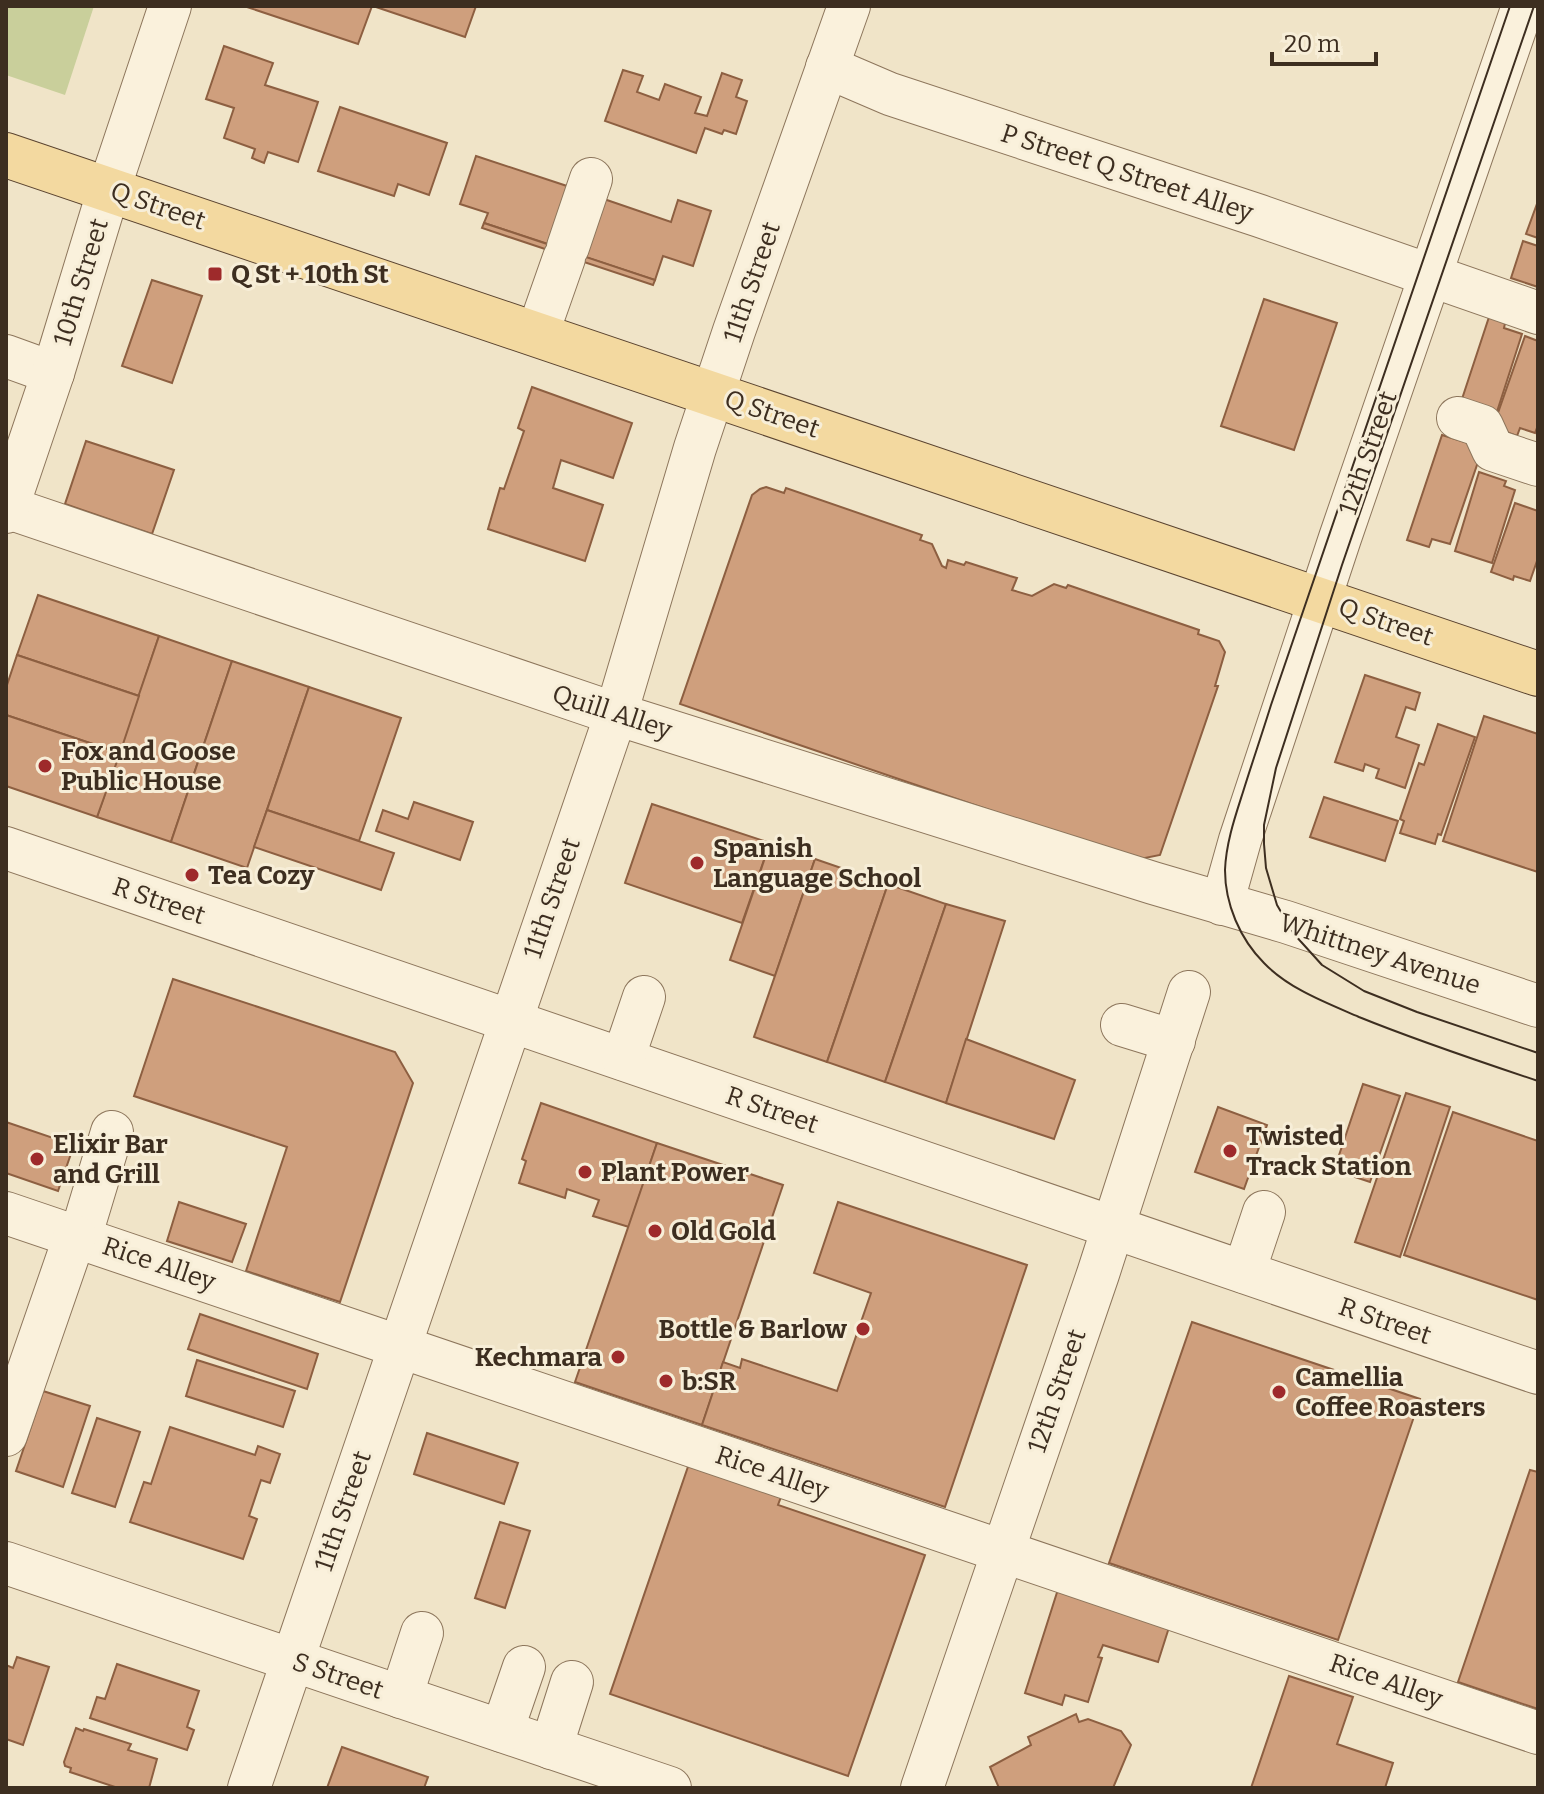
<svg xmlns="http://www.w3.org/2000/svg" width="1544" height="1794" viewBox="0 0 1544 1794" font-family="Bitter,serif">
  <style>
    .green { fill: #c9cf9b }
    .building { fill: #cf9f7d; stroke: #8d5f41; stroke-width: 2 }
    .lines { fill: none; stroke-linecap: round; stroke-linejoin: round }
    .minor-casing { stroke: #8d765c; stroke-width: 44 }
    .major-casing { stroke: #5b4430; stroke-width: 46 }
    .minor { stroke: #faf1dc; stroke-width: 42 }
    .major { stroke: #f3d9a0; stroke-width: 44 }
    .tram { stroke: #3d2e20; stroke-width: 2 }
    .poi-dot { fill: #9e2a2b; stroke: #f7eed8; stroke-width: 3 }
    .labels { text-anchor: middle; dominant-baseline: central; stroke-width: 6; stroke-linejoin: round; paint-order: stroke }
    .street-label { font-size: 26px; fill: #3d2e20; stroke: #f7eed8 }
    .poi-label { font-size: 26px; font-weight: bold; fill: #3d2e20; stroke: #f7eed8; text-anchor: start }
  </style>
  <rect width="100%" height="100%" fill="#f0e4c8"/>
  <polygon class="green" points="6,6 94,6 65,95 6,75"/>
  <g class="building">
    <polygon points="244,6 372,6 358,44"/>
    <polygon points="373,6 476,6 465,37"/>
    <polygon points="224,46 273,63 265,85 318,102 298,162 268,152 264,163 252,158 255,149 224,138 234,108 206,99"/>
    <polygon points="623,70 643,76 637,92 659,100 665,84 701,97 695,113 707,116 722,73 742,80 736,97 747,101 736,134 724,130 722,134 705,128 696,153 605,121"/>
    <polygon points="340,107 447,143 429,195 398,184 394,196 318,171"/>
    <polygon points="476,156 576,189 557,247 484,223 488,213 460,204"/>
    <polygon points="601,198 671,222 678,200 711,211 693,266 663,256 655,280 582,256"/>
    <polygon points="1538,201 1538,238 1526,234"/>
    <polygon points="484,223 655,280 653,285 482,228"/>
    <polygon points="1523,241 1538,246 1538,287 1511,278"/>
    <polygon points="152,280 202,296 172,383 122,366"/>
    <polygon points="1264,299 1337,323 1294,450 1221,426"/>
    <polygon points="1490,314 1506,319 1504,328 1522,334 1494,421 1461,402"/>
    <polygon points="1525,336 1538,341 1538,425 1535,433 1520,428 1517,436 1493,427"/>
    <polygon points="532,387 632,423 613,478 561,460 553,488 603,505 585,561 488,529 500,488 504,489 524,431 518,428"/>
    <polygon points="1442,435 1478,446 1479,459 1450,544 1432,539 1429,547 1407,540"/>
    <polygon points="86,441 174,470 152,534 65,504"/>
    <polygon points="1479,472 1506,481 1504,486 1515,490 1492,563 1455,551"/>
    <polygon points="766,487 784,493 786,488 922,535 920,540 932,544 942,566 946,568 948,560 964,565 966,562 1010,576 1017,578 1012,590 1032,596 1054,584 1066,588 1068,585 1199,630 1198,634 1219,641 1225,652 1215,686 1218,686 1160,855 1135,860 680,704 752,495 760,489"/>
    <polygon points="1515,503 1538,511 1538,558 1530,581 1514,576 1513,580 1491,572"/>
    <polygon points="38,595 159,636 139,696 17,655"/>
    <polygon points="159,636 232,661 171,842 97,817"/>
    <polygon points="17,655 139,696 120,753 6,715 6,688"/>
    <polygon points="232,661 309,687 247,868 171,842"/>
    <polygon points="1365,675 1420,693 1415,710 1406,707 1396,737 1419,745 1405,788 1376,778 1379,769 1365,764 1363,771 1335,762"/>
    <polygon points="309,687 401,718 359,841 267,810"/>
    <polygon points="6,715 120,753 97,817 6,786"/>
    <polygon points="1484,716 1538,734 1538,872 1443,841"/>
    <polygon points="1438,724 1475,737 1441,835 1438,834 1435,844 1400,833 1404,821 1400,819 1419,763 1424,765"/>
    <polygon points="1324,797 1398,821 1385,861 1310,837"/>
    <polygon points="414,802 473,822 460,860 376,831 383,810 408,819"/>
    <polygon points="652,804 770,843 742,923 625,883"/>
    <polygon points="267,810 394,853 381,890 254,847"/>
    <polygon points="770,843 815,859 775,976 730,960"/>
    <polygon points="815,859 888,884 827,1062 754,1037"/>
    <polygon points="888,884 946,904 885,1082 827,1062"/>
    <polygon points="946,904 1005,921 946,1103 885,1082"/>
    <polygon points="173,979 395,1052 413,1083 340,1302 246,1271 287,1147 134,1096"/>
    <polygon points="966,1039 1075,1080 1054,1139 946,1103"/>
    <polygon points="1363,1084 1400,1096 1370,1182 1334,1170"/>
    <polygon points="1406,1093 1450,1107 1400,1257 1355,1242"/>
    <polygon points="541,1103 657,1143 629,1227 593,1216 599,1200 567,1189 565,1198 519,1183 526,1161 522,1159"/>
    <polygon points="1218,1107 1267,1125 1244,1189 1195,1172"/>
    <polygon points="1453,1112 1538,1141 1538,1300 1404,1255"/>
    <polygon points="6,1122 74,1145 58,1191 6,1173"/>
    <polygon points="657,1143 783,1185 702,1425 575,1382"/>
    <polygon points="179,1202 246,1224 232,1262 167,1241"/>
    <polygon points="838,1202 1027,1265 945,1507 702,1425 723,1362 740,1368 742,1359 837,1391 871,1293 814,1273"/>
    <polygon points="200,1314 318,1354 307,1389 188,1349"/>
    <polygon points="1192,1322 1420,1399 1338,1640 1109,1563"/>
    <polygon points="197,1360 295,1391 283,1427 186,1396"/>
    <polygon points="43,1391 90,1406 63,1487 16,1471"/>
    <polygon points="97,1418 140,1432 115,1507 72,1493"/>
    <polygon points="170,1427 255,1455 258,1446 280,1454 270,1483 261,1480 249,1516 257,1519 243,1559 130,1522 144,1482 151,1484"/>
    <polygon points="427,1433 518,1463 504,1504 414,1474"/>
    <polygon points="692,1455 785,1486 778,1505 925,1555 848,1776 610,1694"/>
    <polygon points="1530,1470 1538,1472 1538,1709 1458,1682"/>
    <polygon points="500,1522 530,1531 505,1608 475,1598"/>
    <polygon points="1060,1583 1172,1618 1158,1662 1103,1645 1098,1657 1102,1658 1088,1702 1065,1695 1062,1705 1025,1693"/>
    <polygon points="17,1657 49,1667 23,1745 6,1739 6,1665 13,1668"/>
    <polygon points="117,1664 199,1691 187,1727 194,1730 187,1750 90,1718 97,1697 105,1699"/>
    <polygon points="1289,1676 1353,1697 1337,1744 1393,1763 1385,1788 1251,1788"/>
    <polygon points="1076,1714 1079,1722 1088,1719 1121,1731 1131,1745 1113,1788 999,1788 990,1767 1031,1745 1028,1737"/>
    <polygon points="76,1728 83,1731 84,1729 131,1744 128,1750 157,1759 149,1788 118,1788 70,1772 71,1768 65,1766 64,1762"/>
    <polygon points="342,1747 428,1777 424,1788 327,1788"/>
  </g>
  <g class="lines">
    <defs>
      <g id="minor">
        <polyline points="827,67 890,94 1260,216 1538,313"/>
        <polyline points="568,247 591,179"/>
        <polyline points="537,335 564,258"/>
        <polyline points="6,356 53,373"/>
        <polyline points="1458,418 1482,426 1493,450 1538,465"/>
        <polyline points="6,507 616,714 1153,883 1286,922 1538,1006"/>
        <polyline points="6,512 53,373 109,189 170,6"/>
        <polyline points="6,848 1538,1373"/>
        <polyline points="1222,904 1240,840 1340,538 1523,6"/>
        <polyline points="1122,1025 1174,1041"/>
        <polyline points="623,1059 644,997"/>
        <polyline points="6,1213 1538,1733"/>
        <polyline points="80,1238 112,1132"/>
        <polyline points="1244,1272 1264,1212"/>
        <polyline points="6,1435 75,1236"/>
        <polyline points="6,1563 670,1788"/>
        <polyline points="401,1697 422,1633"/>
        <polyline points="502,1731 524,1667"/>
        <polyline points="551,1748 572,1682"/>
        <polyline points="249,1788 616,714 695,448 734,331 849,6"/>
        <polyline points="922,1788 1098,1274 1189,992"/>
      </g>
      <polyline id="major" points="6,155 1538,674"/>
    </defs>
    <use href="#minor" class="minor-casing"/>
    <use href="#major" class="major-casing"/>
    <use href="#minor" class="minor"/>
    <use href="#major" class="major"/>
    <g class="tram">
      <path d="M1510,6L1271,705C1262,734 1252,763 1243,792C1235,817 1226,843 1225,870C1225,904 1240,939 1264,963C1289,989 1327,1003 1359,1017C1418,1041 1478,1061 1538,1081"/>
      <polyline points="1534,6 1342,565 1276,768 1264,825 1264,844 1266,868 1277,905 1294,934 1322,965 1364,991 1417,1012 1538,1053"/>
    </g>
  </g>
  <g class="poi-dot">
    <rect x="207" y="266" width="16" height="16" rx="4"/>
    <circle cx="45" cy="766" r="8"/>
    <circle cx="697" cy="863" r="8"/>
    <circle cx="192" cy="875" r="8"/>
    <circle cx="1230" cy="1151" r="8"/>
    <circle cx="37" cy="1159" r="8"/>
    <circle cx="585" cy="1172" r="8"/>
    <circle cx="655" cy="1231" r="8"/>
    <circle cx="863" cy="1329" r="8"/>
    <circle cx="618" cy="1357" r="8"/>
    <circle cx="666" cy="1381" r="8"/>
    <circle cx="1279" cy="1392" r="8"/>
  </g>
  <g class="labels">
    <g class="street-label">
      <text transform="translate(1127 173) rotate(18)">P Street Q Street Alley</text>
      <text transform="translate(158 206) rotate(19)">Q Street</text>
      <text transform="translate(81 282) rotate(-73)">10th Street</text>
      <text transform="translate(752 282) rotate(-71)">11th Street</text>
      <text transform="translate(772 414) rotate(19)">Q Street</text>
      <text transform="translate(1368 453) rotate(-71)">12th Street</text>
      <text transform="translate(1386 622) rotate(19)">Q Street</text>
      <text transform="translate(612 712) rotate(18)">Quill Alley</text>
      <text transform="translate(552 898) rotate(-71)">11th Street</text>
      <text transform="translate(159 901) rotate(19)">R Street</text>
      <text transform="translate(1380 954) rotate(18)">Whittney Avenue</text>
      <text transform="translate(772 1110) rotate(19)">R Street</text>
      <text transform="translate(159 1264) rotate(19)">Rice Alley</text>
      <text transform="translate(1385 1321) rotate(19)">R Street</text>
      <text transform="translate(1057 1391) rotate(-71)">12th Street</text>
      <text transform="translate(772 1473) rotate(19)">Rice Alley</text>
      <text transform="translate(343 1511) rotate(-71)">11th Street</text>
      <text transform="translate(338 1676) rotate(19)">S Street</text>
      <text transform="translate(1386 1681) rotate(19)">Rice Alley</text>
    </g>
    <g class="poi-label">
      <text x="231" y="274">Q St + 10th St</text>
      <text x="61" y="751">Fox and Goose<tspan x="61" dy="30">Public House</tspan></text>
      <text x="713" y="848">Spanish<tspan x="713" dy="30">Language School</tspan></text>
      <text x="208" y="875">Tea Cozy</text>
      <text x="1246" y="1136">Twisted<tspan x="1246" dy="30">Track Station</tspan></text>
      <text x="53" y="1144">Elixir Bar<tspan x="53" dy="30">and Grill</tspan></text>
      <text x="601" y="1172">Plant Power</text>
      <text x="671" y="1231">Old Gold</text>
      <text x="847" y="1329" text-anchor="end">Bottle &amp; Barlow</text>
      <text x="602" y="1357" text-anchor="end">Kechmara</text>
      <text x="1295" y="1377">Camellia<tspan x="1295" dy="30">Coffee Roasters</tspan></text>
      <text x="682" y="1381">b:SR</text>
    </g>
  </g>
  <rect width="1544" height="1794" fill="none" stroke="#3d2e20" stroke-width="16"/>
  <path d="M1272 52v12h104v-12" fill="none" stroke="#3d2e20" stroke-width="4"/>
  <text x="1284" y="52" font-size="24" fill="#3d2e20" stroke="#f7eed8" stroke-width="6" paint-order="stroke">20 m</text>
</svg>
